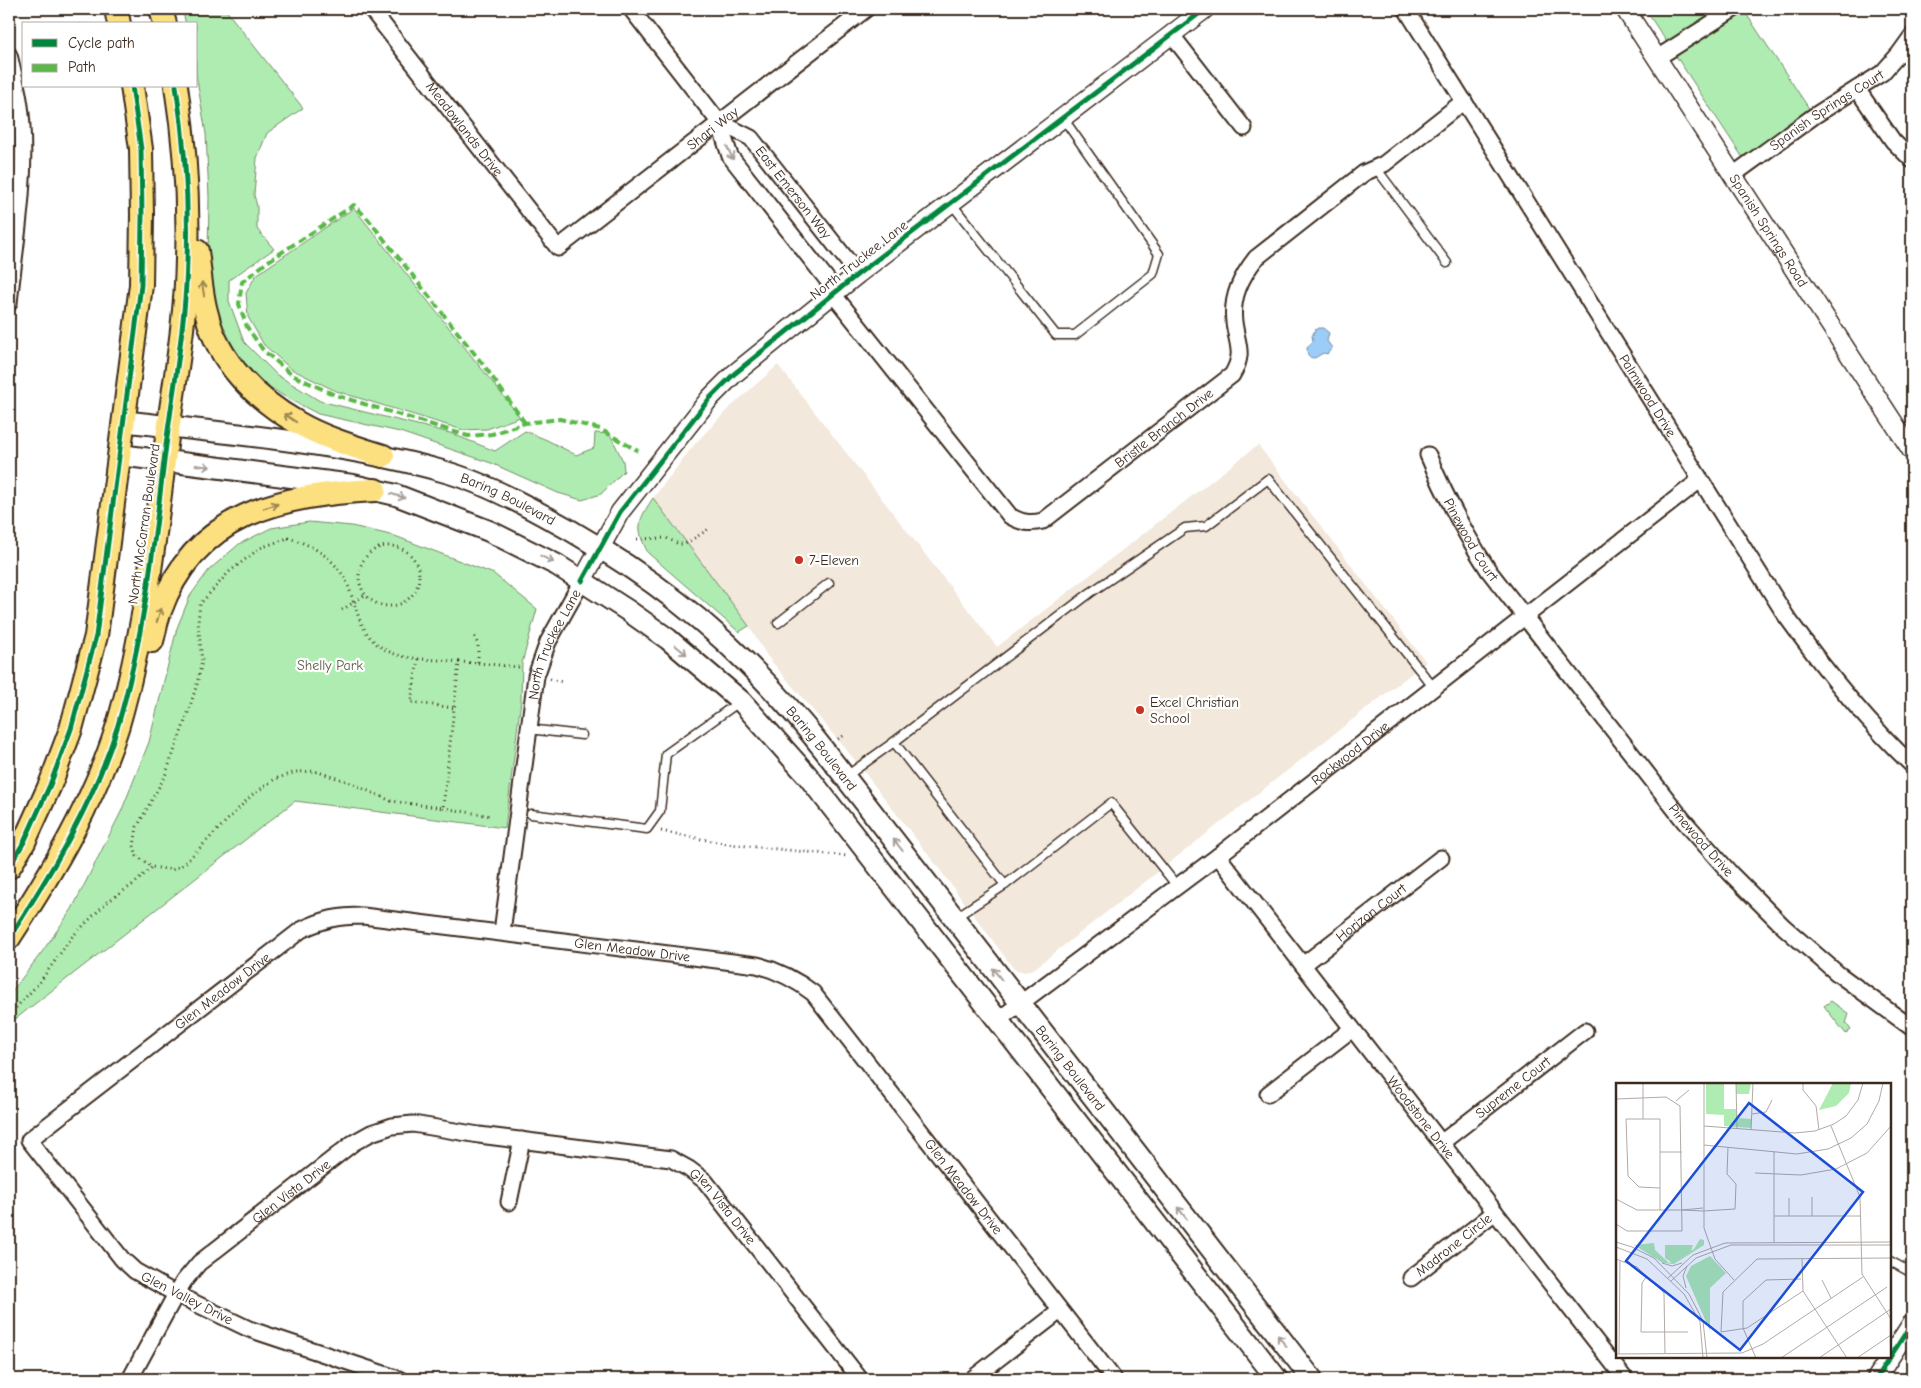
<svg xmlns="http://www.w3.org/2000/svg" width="1921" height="1388" viewBox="0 0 1921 1388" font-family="'Comic Neue',sans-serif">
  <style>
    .built { fill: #f2e8db }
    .green { fill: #afecb2; stroke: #758b68 }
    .water { fill: #9cccf8; stroke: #758ba1 }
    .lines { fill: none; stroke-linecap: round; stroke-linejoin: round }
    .service-casing { stroke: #3b2a1e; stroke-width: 11 }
    .minor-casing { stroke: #3b2a1e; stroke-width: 19 }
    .tertiary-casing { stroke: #3b2a1e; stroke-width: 21 }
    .secondary-casing { stroke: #3b2a1e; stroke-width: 24 }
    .primary-casing { stroke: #3b2a1e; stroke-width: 26 }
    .path { stroke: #3b2a1e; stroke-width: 3; stroke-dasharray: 1 4; stroke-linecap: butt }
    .service { stroke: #fff; stroke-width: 8 }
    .minor { stroke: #fff; stroke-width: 15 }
    .tertiary { stroke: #fff; stroke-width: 18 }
    .secondary { stroke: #fff; stroke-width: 20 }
    .primary { stroke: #fce080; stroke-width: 22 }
    .quiet { stroke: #58b947; stroke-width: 4; stroke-dasharray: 8 4; stroke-linecap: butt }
    .cycleway-casing { stroke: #fff; stroke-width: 8 }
    .cycleway { stroke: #00873e; stroke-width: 5 }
    .oneway { stroke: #a79f9a }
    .oneway2 { stroke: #9c854f }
    .poi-dot { fill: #c8321e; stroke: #fff; stroke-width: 2 }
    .labels { text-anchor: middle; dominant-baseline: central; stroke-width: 4.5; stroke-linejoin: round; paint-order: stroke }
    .street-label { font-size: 14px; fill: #3b2a1e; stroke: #fff }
    .poi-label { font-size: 14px; fill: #3b2a1e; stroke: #fff; text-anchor: start }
    .park-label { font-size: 14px; fill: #585a43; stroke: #fff }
    .inset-road { fill: none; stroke: #b1aaa5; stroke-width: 1 }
    .view { fill: #1d4ed8; fill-opacity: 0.15; stroke: #1d4ed8; stroke-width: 2.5 }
    .inset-edge { fill: none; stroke: #3b2a1e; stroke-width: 2.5 }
  </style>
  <rect width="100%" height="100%" fill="#fff"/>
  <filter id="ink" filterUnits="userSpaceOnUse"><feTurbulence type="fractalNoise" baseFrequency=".02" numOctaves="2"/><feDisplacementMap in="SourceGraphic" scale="10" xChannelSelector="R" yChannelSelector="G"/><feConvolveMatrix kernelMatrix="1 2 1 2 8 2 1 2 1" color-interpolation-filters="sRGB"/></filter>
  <g filter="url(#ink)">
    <polygon class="built" points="778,365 997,647 1258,445 1426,662 1035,968 1025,972 1014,969 937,866 854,759 767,656 749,626 653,498 694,445 725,412"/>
    <g class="green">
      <polygon points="182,9 225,9 303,108 267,133 257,158 254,195 257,206 257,229 274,249 229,280 229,301 244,342 277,375 320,401 450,433 495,451 525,431 547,440 576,455 594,448 595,433 610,434 623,461 624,471 601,494 582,500 558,493 491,463 400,432 318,414 282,395 264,383 261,385 244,368 218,325 208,258 209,197 206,134 196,74 196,24 186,24"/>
      <polygon points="1645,9 1743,9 1814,116 1747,164"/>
      <polygon points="354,208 520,417 487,429 463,430 336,391 291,369 264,345 248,317 246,293 256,275"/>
      <path d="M653,498L749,626L739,632L648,553C635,527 638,521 653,498Z"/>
      <polygon points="309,522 352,526 395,536 494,574 537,609 522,663 521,700 505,828 295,801 9,1024 9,995 42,952 72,909 121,812 149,742 177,628 190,596 209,570 239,544 271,528"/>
      <polygon points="1831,1001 1849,1014 1846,1023 1851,1030 1846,1034 1824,1006"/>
    </g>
    <path class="water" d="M1319,328H1323L1329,333L1327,341L1332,348L1327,354L1324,353C1317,355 1316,361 1308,356L1307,348L1313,341L1312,336L1315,330Z"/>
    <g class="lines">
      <defs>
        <g id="service">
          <polyline points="1376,168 1447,263"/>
          <polyline points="951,203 1056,335 1075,335 1153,274 1159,254 1063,118"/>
          <polyline points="778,623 829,583"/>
          <polyline points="528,729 582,735"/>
          <polyline points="894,742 1090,593 1185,528 1206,526 1268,479 1434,688"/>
          <polyline points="845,777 894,742 1005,885"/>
          <polyline points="531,814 647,829 660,811 666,754 739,702"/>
          <polyline points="956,917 1005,885 1111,803 1177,886"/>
          <polyline points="1890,1261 1912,1273"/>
        </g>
        <g id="minor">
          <path id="s1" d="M371,9L558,248L866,9"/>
          <polyline points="631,9 719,122"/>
          <path id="s2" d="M1406,9L1786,616C1824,669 1864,720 1912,765"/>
          <polyline points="1171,34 1244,128"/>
          <path d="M9,55C15,79 21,102 22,127C26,185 15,245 9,303"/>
          <polyline points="1657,58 1734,9"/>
          <polyline points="1857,89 1893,141 1912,160"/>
          <path id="s3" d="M1733,175L1814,116L1882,73L1899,54L1912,36"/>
          <path id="s4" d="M836,291L730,156L719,122L751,138L858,274"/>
          <path id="s5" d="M833,294L1010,516C1022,523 1030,524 1043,521L1232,375C1245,353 1237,345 1234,322C1231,297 1241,277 1256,258L1364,173L1384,164L1464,101"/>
          <path id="s6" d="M1428,455C1445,496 1465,534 1489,571L1684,821L1731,874L1784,927L1837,973L1912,1028"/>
          <path id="s7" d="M1218,856L1625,1379"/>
          <path id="s8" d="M502,932L536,676L548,642L582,581"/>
          <path id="s9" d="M1303,965L1441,858"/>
          <path id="s10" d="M998,1020L1218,856L1700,480"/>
          <polyline points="1268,1094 1352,1029"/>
          <path id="s11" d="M1441,1143L1585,1031"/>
          <polyline points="509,1202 522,1140"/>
          <path id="s12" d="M1411,1278L1495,1212"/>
          <path id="s13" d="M130,1379L176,1294L184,1281L199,1263L353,1143L371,1133L392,1126L413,1124L479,1135L671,1159L689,1169L705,1181L860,1379"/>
          <path id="s14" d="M399,1379L249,1329L176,1294L135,1271L122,1259L29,1140L301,930C324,919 338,916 363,916L757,965C779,971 795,979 813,993L1114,1379"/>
          <polyline points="972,1379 1060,1311"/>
        </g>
        <g id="tertiary">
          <path id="s15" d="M1625,9L1912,451"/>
          <polyline points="582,581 620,512 710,398 734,374 858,274 1205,9"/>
          <polyline points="1876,1379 1912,1323"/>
        </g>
        <g id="secondary">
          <path id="s16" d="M123,421C230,434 338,442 442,471C476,480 510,497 541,514C614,553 688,604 746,662C774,690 800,719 824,750L1312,1379"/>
          <polyline points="120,455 353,485 396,495 489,531 557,565 627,610 668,639 741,701 807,775 1277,1379"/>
        </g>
        <g id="primary">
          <polyline points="116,9 119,24"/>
          <polyline points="161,9 165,24"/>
          <path d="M197,251C200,272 201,295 207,315C218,362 257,400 298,423C324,438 355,447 383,456"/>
          <path d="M152,641C155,631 156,621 160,611C195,513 281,495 375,490"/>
          <polyline points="9,867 24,842 50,785 71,729 96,636 141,285 142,215 141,149 132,86"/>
          <path d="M9,938C52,872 95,800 118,725C144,636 154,544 165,453C173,389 186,324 187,259C189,201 185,144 176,86"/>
        </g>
      </defs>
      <use href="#service" class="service-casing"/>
      <use href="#minor" class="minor-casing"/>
      <use href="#tertiary" class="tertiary-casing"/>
      <use href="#secondary" class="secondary-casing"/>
      <use href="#primary" class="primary-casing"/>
      <g class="path">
        <path d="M288,538C312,544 336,559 347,583C357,607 359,635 384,649C406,662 434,658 459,662L443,808L391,801L346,781L315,771L296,772L275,779L252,795L184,864L172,870L152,867L137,856L134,846L137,827L165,776L186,719L197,684L202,661L198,622L200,604L229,572L260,548Z"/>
        <polyline points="637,539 666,538 679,544 685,544 709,529"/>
        <circle cx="389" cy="576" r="30"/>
        <polyline points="342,610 365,595"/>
        <polyline points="418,659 411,702 454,708"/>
        <polyline points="459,662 478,663 478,645 474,635"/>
        <polyline points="478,663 518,667 522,665"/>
        <polyline points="550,679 563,682"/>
        <polyline points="838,739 845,735"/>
        <polyline points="443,808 491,816"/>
        <polyline points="661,831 727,844 848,856"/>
        <polyline points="9,1015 39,983 72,937 106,903 135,883 152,867"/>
      </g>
      <use href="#service" class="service"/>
      <use href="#minor" class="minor"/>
      <use href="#tertiary" class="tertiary"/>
      <use href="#secondary" class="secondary"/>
      <use href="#primary" class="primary"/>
      <polyline class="quiet" points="525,423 485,367 368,219 354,205 267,262 242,282 239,304 247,327 263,350 292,375 335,395 468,436 492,434 525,423 560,419 600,429 638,451"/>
      <defs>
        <g id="cycleway">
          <polyline points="582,581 620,512 710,398 734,374 858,274 1205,9"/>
          <polyline points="9,867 24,842 50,785 71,729 96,636 141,285 142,215 141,149 132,86"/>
          <path d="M9,938C52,872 95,800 118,725C144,636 154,544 165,453C173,389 186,324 187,259C189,201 185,144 176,86"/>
          <polyline points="1876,1379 1912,1323"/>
        </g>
      </defs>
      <use href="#cycleway" class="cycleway-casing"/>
      <use href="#cycleway" class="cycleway"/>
    </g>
    <defs><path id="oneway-shaft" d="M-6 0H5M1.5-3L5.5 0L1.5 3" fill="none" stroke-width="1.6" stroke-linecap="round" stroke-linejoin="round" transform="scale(1.25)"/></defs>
    <g class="oneway">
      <use href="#oneway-shaft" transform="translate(730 153) rotate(65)"/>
      <use href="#oneway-shaft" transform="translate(203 466) rotate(7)"/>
      <use href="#oneway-shaft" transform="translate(398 496) rotate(17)"/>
      <use href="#oneway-shaft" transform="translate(547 559) rotate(27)"/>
      <use href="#oneway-shaft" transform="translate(681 650) rotate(39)"/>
      <use href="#oneway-shaft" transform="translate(898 845) rotate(-128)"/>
      <use href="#oneway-shaft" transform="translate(997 974) rotate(-128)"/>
      <use href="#oneway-shaft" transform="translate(1182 1213) rotate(-128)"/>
      <use href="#oneway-shaft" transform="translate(1282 1341) rotate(-128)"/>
    </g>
    <g class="oneway2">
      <use href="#oneway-shaft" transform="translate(203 289) rotate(-99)"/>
      <use href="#oneway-shaft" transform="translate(290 418) rotate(-146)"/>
      <use href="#oneway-shaft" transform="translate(271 506) rotate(-17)"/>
      <use href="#oneway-shaft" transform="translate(159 615) rotate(-72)"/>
    </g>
  </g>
  <g class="poi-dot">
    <circle cx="799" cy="560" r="5"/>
    <circle cx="1140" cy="710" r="5"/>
  </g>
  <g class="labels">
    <g class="street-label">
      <text stroke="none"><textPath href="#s3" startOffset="114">Spanish Springs Court</textPath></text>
      <text stroke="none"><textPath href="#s1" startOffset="499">Shari Way</textPath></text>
      <text stroke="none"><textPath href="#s1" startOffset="152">Meadowlands Drive</textPath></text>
      <text stroke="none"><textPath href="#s4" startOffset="312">East Emerson Way</textPath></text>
      <text stroke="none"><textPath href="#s15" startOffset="264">Spanish Springs Road</textPath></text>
      <text transform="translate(859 260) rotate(-38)">North Truckee Lane</text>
      <text stroke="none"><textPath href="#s2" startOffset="456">Palmwood Drive</textPath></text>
      <text stroke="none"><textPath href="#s5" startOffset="471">Bristle Branch Drive</textPath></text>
      <text stroke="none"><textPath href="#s16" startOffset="395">Baring Boulevard</textPath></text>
      <text transform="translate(144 524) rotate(-82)">North McCarran Boulevard</text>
      <text stroke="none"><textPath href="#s6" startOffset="95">Pinewood Court</textPath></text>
      <text stroke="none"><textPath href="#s8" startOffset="294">North Truckee Lane</textPath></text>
      <text stroke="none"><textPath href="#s16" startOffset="800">Baring Boulevard</textPath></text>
      <text stroke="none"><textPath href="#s10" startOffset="442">Rockwood Drive</textPath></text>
      <text stroke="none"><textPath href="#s6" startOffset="474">Pinewood Drive</textPath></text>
      <text stroke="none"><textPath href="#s9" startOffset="86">Horizon Court</textPath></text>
      <text stroke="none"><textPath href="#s14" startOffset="1134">Glen Meadow Drive</textPath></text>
      <text stroke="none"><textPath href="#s14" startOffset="699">Glen Meadow Drive</textPath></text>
      <text stroke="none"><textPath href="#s16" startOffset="1205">Baring Boulevard</textPath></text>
      <text stroke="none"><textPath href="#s11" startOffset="91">Supreme Court</textPath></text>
      <text stroke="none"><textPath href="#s7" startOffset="331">Woodstone Drive</textPath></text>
      <text stroke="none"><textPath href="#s14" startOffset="1568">Glen Meadow Drive</textPath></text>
      <text stroke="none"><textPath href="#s13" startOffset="252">Glen Vista Drive</textPath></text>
      <text stroke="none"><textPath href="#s13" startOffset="726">Glen Vista Drive</textPath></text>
      <text stroke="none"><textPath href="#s12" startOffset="54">Madrone Circle</textPath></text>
      <text transform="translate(187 1298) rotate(27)">Glen Valley Drive</text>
    </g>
    <g class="poi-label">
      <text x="809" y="560">7-Eleven</text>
      <text x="1150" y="702">Excel Christian<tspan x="1150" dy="16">School</tspan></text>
    </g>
    <g class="park-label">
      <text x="330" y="665">Shelly Park</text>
    </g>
  </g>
  <g transform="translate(1616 1083)">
    <rect width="275" height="275" fill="#fff"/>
    <path d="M90,0H108V26H120L122,35L136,36L135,45L108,43V32L90,31ZM120,0H135L133,11H120ZM217,0H235L233,10L220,23L203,27ZM84,156L88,157V162L58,181L47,180L18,162L38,160L39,167L53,180L78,166ZM49,162H77L75,168L55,179L49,175ZM94,173L110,190L94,205V248L70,193L75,183Z" fill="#afecb2"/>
    <path class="inset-road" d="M27,0V36M88,0V145L99,176L118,197M120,0L121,46M187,0V7L200,23L203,47M0,16L50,14L64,23L66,148H11L0,141M60,18L73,7M136,31L150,29L156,17M88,43L179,50L199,48L218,41L230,33L242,17L247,0M215,43L244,114L246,191L275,236M135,47L137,0M88,62L181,71L212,66L235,55L251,41L263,18L267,0M44,69H66M139,90L185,92L220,86L251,70L275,43M0,116L21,127H66M87,125L66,127L87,128M44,127V36H10L12,93L23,104L44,105M87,128L119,126L120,101L111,91L112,64M158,133H245M173,133V115M196,133V114M0,159L16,164L38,175L73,211L87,238L91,275M158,160V69M0,164L31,176L68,211L84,239L87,275M186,175L187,208L231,275M0,176L21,184L48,210L49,271M46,180L56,183L66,180M31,193L26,200L25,249H72M52,195L77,172L109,160L275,159M206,197L215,215M55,198L80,175L115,162H275M70,205L67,193L71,183M187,208L131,245L105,249L107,209L141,176L275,175M0,271L126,270L147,261L247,194M3,271L4,178M140,275L127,245V218L150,197L185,196M165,275L271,204M203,275L275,226M241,275L275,252"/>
    <path class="view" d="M133,20L247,109L124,267L10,178Z"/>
    <rect width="275" height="275" class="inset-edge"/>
  </g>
  <rect width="1921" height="1388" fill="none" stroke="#fff" stroke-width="30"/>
  <rect x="15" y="15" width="1891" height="1358" fill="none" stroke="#3b2a1e" stroke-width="2" filter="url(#ink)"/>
  <rect x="22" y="22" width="175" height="65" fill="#ffffff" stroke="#b1aaa5"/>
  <rect x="32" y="39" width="25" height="8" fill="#00873e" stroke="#b1aaa5"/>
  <text x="68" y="48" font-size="15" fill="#3b2a1e">Cycle path</text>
  <rect x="32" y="64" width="25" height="8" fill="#58b947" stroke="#b1aaa5"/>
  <text x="68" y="72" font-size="15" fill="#3b2a1e">Path</text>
</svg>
